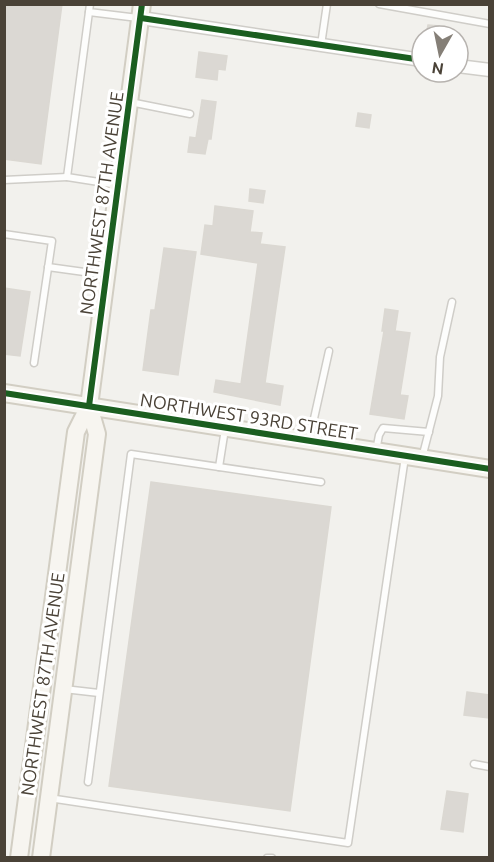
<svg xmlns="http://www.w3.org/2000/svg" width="494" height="862" viewBox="0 0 494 862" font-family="Ubuntu,sans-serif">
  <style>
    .building { fill: #dbd8d3; stroke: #dbd8d2; stroke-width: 1.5 }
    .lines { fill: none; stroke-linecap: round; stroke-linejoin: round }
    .lane-casing { stroke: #cfcdc8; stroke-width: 9 }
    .street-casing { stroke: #cfcdc8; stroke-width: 15 }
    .secondary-casing { stroke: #d2cec3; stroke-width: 20 }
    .lane { stroke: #fdfdfc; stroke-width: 6 }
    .street { stroke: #fdfdfc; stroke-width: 12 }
    .secondary { stroke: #f7f5f0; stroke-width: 16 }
    .cycleway-casing { stroke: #fff; stroke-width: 10 }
    .cycleway { stroke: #1b5e20; stroke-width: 6 }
    .labels { text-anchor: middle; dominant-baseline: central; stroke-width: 6; stroke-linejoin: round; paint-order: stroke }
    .street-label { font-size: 18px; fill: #4a4237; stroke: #fff }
  </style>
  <rect width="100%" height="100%" fill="#f2f1ed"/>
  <g class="building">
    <polygon points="4,4 62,4 41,164 4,159"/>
    <polygon points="428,25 439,26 438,36 426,36"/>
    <polygon points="199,52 227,56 225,70 218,69 217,80 196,77"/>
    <polygon points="202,100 216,102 211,139 208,139 205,154 188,152 190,137 196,138"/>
    <polygon points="358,113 371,115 369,128 356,126"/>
    <polygon points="250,189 265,191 263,203 249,201"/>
    <polygon points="215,206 253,211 250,232 262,233 260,244 285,247 265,383 283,386 280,405 214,392 216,380 241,384 258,263 201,254 205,225 213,226"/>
    <polygon points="164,248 196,252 178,375 143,370 151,310 155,310"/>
    <polygon points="4,288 30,292 20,356 4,354"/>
    <polygon points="385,309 398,311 395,331 410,333 400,395 408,396 404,419 370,414 384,331 382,331"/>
    <polygon points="151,482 331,507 290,811 109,786"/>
    <polygon points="467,692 489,695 489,718 464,715"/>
    <polygon points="447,791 468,794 463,832 441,829"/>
  </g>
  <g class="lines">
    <defs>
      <g id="lane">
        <polyline points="90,4 89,12 138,18"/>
        <polyline points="379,4 490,24"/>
        <polyline points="89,12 67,177 118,185"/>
        <polyline points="321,45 327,4"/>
        <polyline points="130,102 190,114"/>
        <polyline points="4,180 67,177"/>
        <polyline points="4,234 52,241 34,363"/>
        <polyline points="48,267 106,275"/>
        <polyline points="309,441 329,351"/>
        <polyline points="376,451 379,435 383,428 429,432"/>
        <polyline points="422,458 438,396 440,357 452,302"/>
        <polyline points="219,467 225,429"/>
        <polyline points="64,689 99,693"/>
        <polyline points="474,764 490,767"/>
        <polyline points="88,782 131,454 321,482"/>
        <polyline points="49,798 348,843 405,457"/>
        <polyline points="267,858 272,858"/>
      </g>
      <g id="street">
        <polyline points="141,18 422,60"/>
        <polyline points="458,66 490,70"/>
      </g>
      <g id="secondary">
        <polyline points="4,393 490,469"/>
        <polyline points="19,858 76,432 89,406 142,4"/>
        <polyline points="41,858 97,434 89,406"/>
      </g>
    </defs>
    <use href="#lane" class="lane-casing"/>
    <use href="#street" class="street-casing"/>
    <use href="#secondary" class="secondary-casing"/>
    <use href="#lane" class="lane"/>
    <use href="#street" class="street"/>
    <use href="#secondary" class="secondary"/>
    <defs>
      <g id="cycleway">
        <polyline points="141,18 422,60"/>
        <polyline points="4,393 490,469"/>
        <polyline points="89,406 142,4"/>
      </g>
    </defs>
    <use href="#cycleway" class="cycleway-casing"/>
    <use href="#cycleway" class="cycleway"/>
  </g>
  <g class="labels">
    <g class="street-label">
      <text transform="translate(101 203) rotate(-82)">NORTHWEST 87TH AVENUE</text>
      <text transform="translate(249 416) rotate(9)">NORTHWEST 93RD STREET</text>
      <text transform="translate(42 684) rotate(-82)">NORTHWEST 87TH AVENUE</text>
    </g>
  </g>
  <rect width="494" height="862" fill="none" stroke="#4a4237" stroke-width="12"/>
  <g transform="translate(440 54) rotate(189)"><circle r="28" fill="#ffffff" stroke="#b7b3af" stroke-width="1.5"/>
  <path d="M0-4.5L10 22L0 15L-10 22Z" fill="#857f77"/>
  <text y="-9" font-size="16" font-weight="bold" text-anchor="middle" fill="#4a4237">N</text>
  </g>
</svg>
